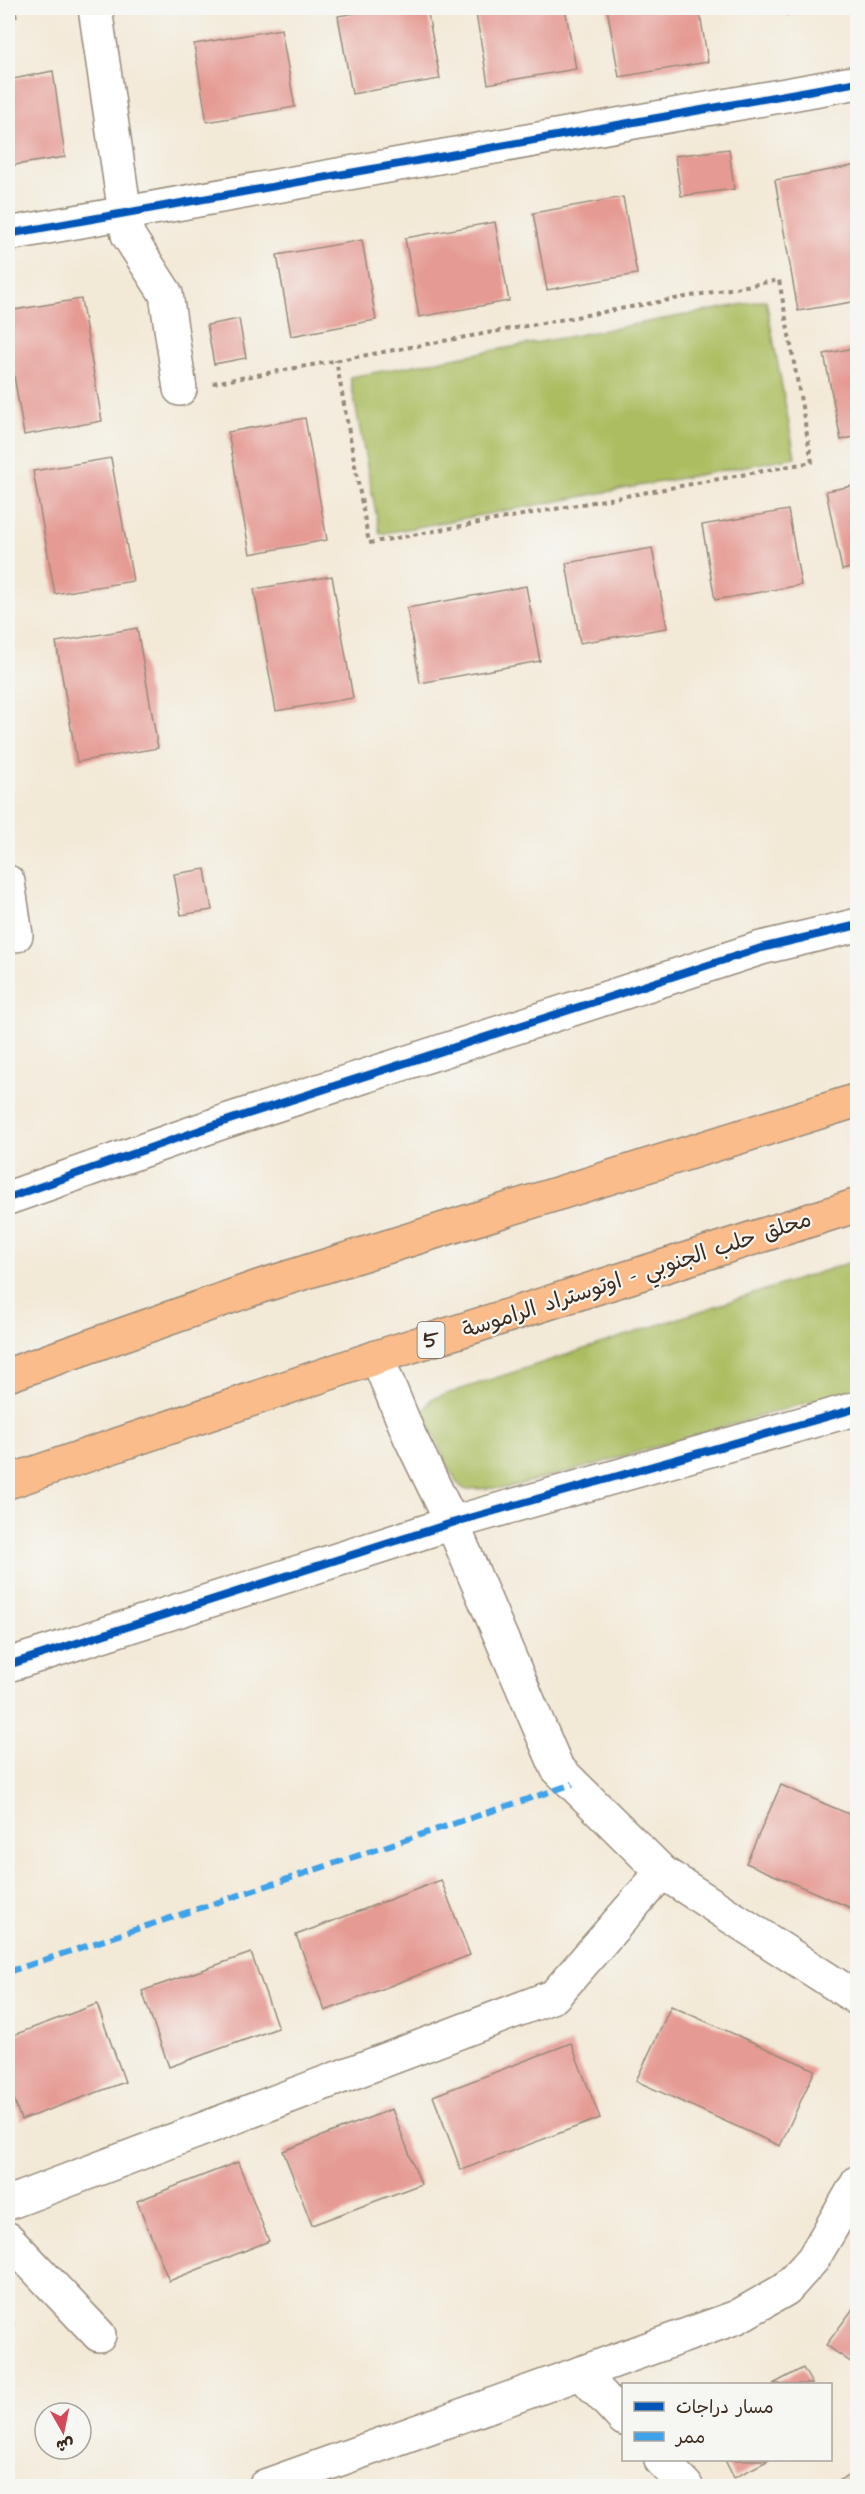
<svg xmlns="http://www.w3.org/2000/svg" width="865" height="2494" viewBox="0 0 865 2494" font-family="'Architects Daughter','Playpen Sans Arabic',sans-serif">
  <style>
    .green { fill: #abbd60; stroke: #73743f; stroke-width: 1.5 }
    .building { fill: #e59a93 }
    .lines { fill: none; stroke-linecap: round; stroke-linejoin: round }
    .minor-casing { stroke: #978a7a; stroke-width: 36 }
    .trunk-casing { stroke: #978a7a; stroke-width: 36 }
    .path { stroke: #978a7a; stroke-width: 4; stroke-dasharray: 4.5 4.5; stroke-linecap: butt }
    .minor { stroke: #fff; stroke-width: 33 }
    .trunk { stroke: #f9bc8a; stroke-width: 33 }
    .quiet { stroke: #3fa3ea; stroke-width: 6; stroke-dasharray: 12 6; stroke-linecap: butt }
    .cycleway-casing { stroke: #f6f6f2; stroke-width: 11 }
    .cycleway { stroke: #0057b8; stroke-width: 8 }
    .labels { text-anchor: middle; dominant-baseline: central; stroke-width: 4.5; stroke-linejoin: round; paint-order: stroke }
    .shield { fill: #f6f6f2; stroke: #73675e; stroke-width: 1.5 }
    .shield-label { font-size: 21px; font-weight: bold; fill: #3b2a1e }
    .street-label { font-size: 22px; fill: #3b2a1e; stroke: #f6f6f2 }
  </style>
  <rect width="100%" height="100%" fill="#f6f6f2"/>
  <filter id="ink" filterUnits="userSpaceOnUse"><feTurbulence type="fractalNoise" baseFrequency=".0167" numOctaves="2"/><feDisplacementMap in="SourceGraphic" scale="12" xChannelSelector="R" yChannelSelector="G"/><feConvolveMatrix kernelMatrix="1 2 1 2 8 2 1 2 1" color-interpolation-filters="sRGB"/></filter>
  <filter id="wash" filterUnits="userSpaceOnUse"><feTurbulence type="fractalNoise" baseFrequency=".008" numOctaves="4" result="noise"/><feDisplacementMap in="SourceGraphic" scale="24" xChannelSelector="R" yChannelSelector="G"/><feGaussianBlur stdDeviation="1.35" result="paint"/><feColorMatrix in="noise" values="0 0 0 0 0 0 0 0 0 0 0 0 0 0 0 0 0 1.4 0 .05"/><feComposite in="paint" operator="in"/></filter>
  <g filter="url(#wash)">
    <rect width="100%" height="100%" fill="#f3e9d7"/>
    <g class="green">
      <polygon points="766,300 795,457 380,534 350,377"/>
      <polygon points="857,1260 857,1388 587,1467 506,1488 464,1489 456,1482 423,1413 431,1399"/>
    </g>
    <g id="blocks">
      <g class="building">
        <polygon points="8,8 15,8 17,17 8,18"/>
        <polygon points="383,8 427,8 440,79 352,94 338,16"/>
        <polygon points="475,8 565,8 576,69 488,84"/>
        <polygon points="607,8 699,8 708,62 619,77"/>
        <polygon points="785,8 824,8 824,9 787,15"/>
        <polygon points="281,29 295,107 207,122 194,44"/>
        <polygon points="53,71 65,157 8,166 8,80"/>
        <polygon points="729,149 734,189 681,196 675,156"/>
        <polygon points="858,165 858,301 798,311 775,180"/>
        <polygon points="623,197 637,274 547,290 533,213"/>
        <polygon points="495,222 509,301 419,317 405,238"/>
        <polygon points="362,240 376,320 291,336 277,255"/>
        <polygon points="81,299 102,421 24,435 8,340 8,311"/>
        <polygon points="239,319 246,358 214,364 207,325"/>
        <polygon points="858,347 858,436 841,440 824,354"/>
        <polygon points="305,418 327,540 250,554 228,432"/>
        <polygon points="111,458 133,581 55,594 33,471"/>
        <polygon points="858,485 858,566 842,570 826,491"/>
        <polygon points="788,510 801,585 715,600 702,525"/>
        <polygon points="652,548 667,628 580,643 566,563"/>
        <polygon points="332,576 353,698 276,711 254,589"/>
        <polygon points="526,586 540,661 420,683 407,608"/>
        <polygon points="137,628 158,748 77,762 56,642"/>
        <polygon points="205,869 212,910 181,915 174,874"/>
        <polygon points="781,1785 858,1818 858,1911 746,1863"/>
        <polygon points="441,1880 470,1955 325,2011 296,1935"/>
        <polygon points="251,1953 278,2028 169,2067 142,1991"/>
        <polygon points="97,2004 125,2082 21,2120 8,2082 8,2037"/>
        <polygon points="671,2006 815,2070 780,2146 636,2081"/>
        <polygon points="571,2043 600,2118 461,2170 433,2096"/>
        <polygon points="392,2109 421,2184 312,2225 283,2151"/>
        <polygon points="238,2162 269,2241 169,2281 137,2201"/>
        <polygon points="858,2302 858,2367 826,2345"/>
        <polygon points="8,2308 14,2325 8,2327"/>
        <polygon points="803,2368 812,2384 773,2384"/>
        <polygon points="725,2460 769,2460 734,2478"/>
        <polygon points="853,2473 858,2480 858,2486 830,2486"/>
      </g>
    </g>
  </g>
  <g filter="url(#ink)">
    <use href="#blocks" fill-opacity="0" stroke="#978a7a" stroke-width="1.5"/>
    <g class="lines">
      <defs>
        <g id="minor">
          <polyline points="95,8 128,235 166,294 180,389"/>
          <polyline points="8,234 858,82"/>
          <polyline points="8,882 16,935 8,936"/>
          <polyline points="8,1198 226,1121 761,948 858,925"/>
          <polyline points="377,1357 410,1437 452,1523 557,1768 662,1872 858,1999"/>
          <polyline points="8,1665 452,1523 858,1408"/>
          <polyline points="8,2203 554,1996 662,1872"/>
          <polyline points="8,2239 99,2335"/>
          <polyline points="581,2373 624,2419"/>
          <polyline points="661,2460 686,2486"/>
          <polyline points="265,2486 737,2317 786,2289 813,2259 858,2182"/>
        </g>
        <g id="trunk">
          <polyline points="8,1375 258,1287 858,1100"/>
          <polyline points="8,1482 377,1357 858,1205"/>
        </g>
      </defs>
      <use href="#minor" class="minor-casing"/>
      <use href="#trunk" class="trunk-casing"/>
      <polyline class="path" points="213,383 779,280 812,462 369,543 336,360"/>
      <use href="#minor" class="minor"/>
      <use href="#trunk" class="trunk"/>
      <polyline class="quiet" points="8,1972 573,1784"/>
      <defs>
        <g id="cycleway">
          <polyline points="8,234 858,82"/>
          <polyline points="8,1198 226,1121 761,948 858,925"/>
          <polyline points="8,1665 452,1523 858,1408"/>
        </g>
      </defs>
      <use href="#cycleway" class="cycleway-casing"/>
      <use href="#cycleway" class="cycleway"/>
    </g>
  </g>
  <g class="labels">
    <rect class="shield" x="417.5" y="1322" width="27" height="36" rx="4.5"/>
    <g class="shield-label">
      <text x="431" y="1340">5</text>
    </g>
    <g class="street-label">
      <text transform="translate(637 1275) rotate(-18)">محلق حلب الجنوبي - اوتوستراد الراموسة</text>
    </g>
  </g>
  <rect width="865" height="2494" fill="none" stroke="#f6f6f2" stroke-width="30"/>
  <rect x="622" y="2383" width="210" height="78" fill="#f6f6f2" stroke="#aba49d" stroke-width="1.5"/>
  <rect x="634" y="2402" width="30" height="9" fill="#0057b8" stroke="#aba49d" stroke-width="1.5"/>
  <text x="676" y="2413" font-size="18" fill="#3b2a1e">مسار دراجات</text>
  <rect x="634" y="2432" width="30" height="9" fill="#3fa3ea" stroke="#aba49d" stroke-width="1.5"/>
  <text x="676" y="2443" font-size="18" fill="#3b2a1e">ممر</text>
  <g transform="translate(63 2431) rotate(171)"><circle r="28" fill="#f6f6f2" stroke="#aba49d" stroke-width="1.5"/>
  <path d="M0-4.5L10 22L0 15L-10 22Z" fill="#d1495b"/>
  <text y="-9" font-size="16" font-weight="bold" text-anchor="middle" fill="#3b2a1e">ش</text>
  </g>
</svg>
